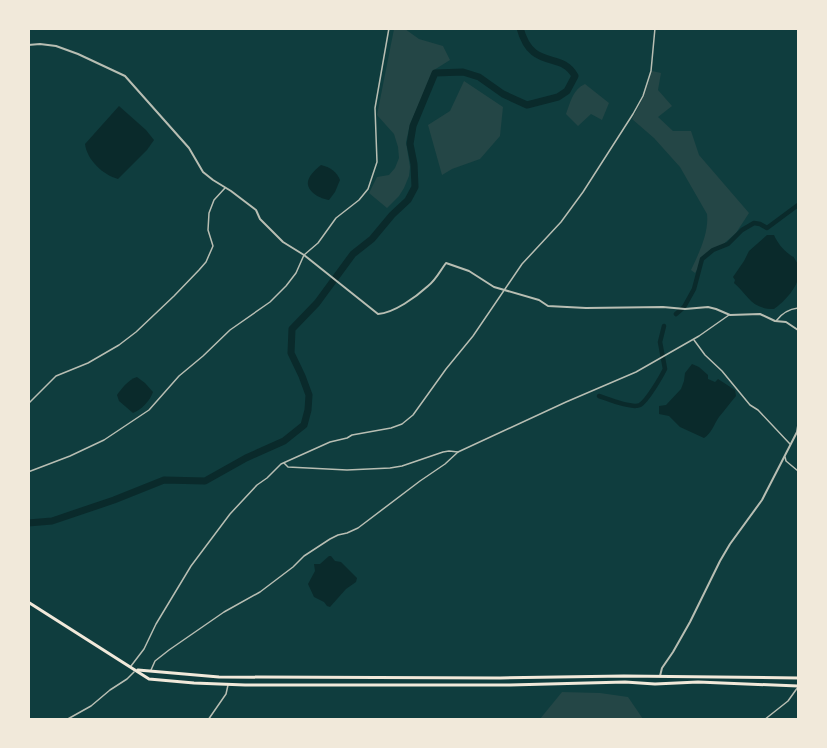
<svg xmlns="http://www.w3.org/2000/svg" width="827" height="748" viewBox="0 0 827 748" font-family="Overpass,sans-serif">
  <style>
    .green { fill: #244646 }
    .water { fill: #0a2a2b }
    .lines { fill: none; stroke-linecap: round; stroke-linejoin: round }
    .canal { stroke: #0a2a2b; stroke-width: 4.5 }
    .river { stroke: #0a2a2b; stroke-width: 7 }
    .minor { stroke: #b8beb3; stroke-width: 1.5 }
    .tertiary { stroke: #b8beb3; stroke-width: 2 }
    .trunk { stroke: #f1e9da; stroke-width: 3 }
  </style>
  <rect width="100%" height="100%" fill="#0f3d3e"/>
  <g class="green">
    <polygon points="394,29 405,29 419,39 443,46 450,60 434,70 410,124 406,142 410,167 409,176 404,188 399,196 387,208 369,193 377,177 389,175 395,168 399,158 398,147 394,134 377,115"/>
    <path d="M652,71L661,73L658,90L672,106L658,117L673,131H691L699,155L749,213L736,233L720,247L711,249L695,273L691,270C699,253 709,233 707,214L680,167L654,138L632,119L644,96Z"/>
    <polygon points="464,81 503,107 500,136 480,159 452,169 442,175 428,125 450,111"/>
    <path d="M585,84L609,103L602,120L591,114L578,126L566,114C570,103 573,89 585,84Z"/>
    <polygon points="562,692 600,693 628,697 643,719 540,719"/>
  </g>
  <g class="water">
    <path d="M119,106L146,130L154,140L147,150L118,179C103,175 87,160 85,144Z"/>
    <path d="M321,165C330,167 337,172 340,180L335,192L329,200C321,199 306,192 308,181C310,174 316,169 321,165Z"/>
    <path d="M767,235H774C777,242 783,250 789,254C795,259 792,254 796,261C807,278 787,300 774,309C751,309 749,296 734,283L735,280L733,277L744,261L749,251Z"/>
    <path d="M692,364L699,367L708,375V379L715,382L718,379L735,390L736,396C730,403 725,410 719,417C714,424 712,433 704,438L680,427L669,416L659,414V406L666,405L681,389L684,381L685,373Z"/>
    <path d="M137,377L145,383L153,392C150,401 141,410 133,413L119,401L117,395C122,388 128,380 137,377Z"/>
    <polygon points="329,556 331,556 335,561 341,562 357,578 356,582 346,589 330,607 327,606 324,602 314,597 308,584 315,571 314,564 320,564"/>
  </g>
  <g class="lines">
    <g class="canal">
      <polyline points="676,314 684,307 694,289 702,259 713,250 728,244 742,230 754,223 760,224 767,228 798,205"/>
      <path d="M599,396C608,399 632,409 640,405C647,401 661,377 665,369L660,342L664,326"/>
    </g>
    <path class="river" d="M28,523L52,521L114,500L164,480L205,481L246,458L284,441L304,425L308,410L309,395L302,376L291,353L292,329L317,303L353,254L372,239L392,215L408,200L415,187L414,164L410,144L413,126L435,73L463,72L479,77L503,94L527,105L558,97L567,91L575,76C561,50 532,72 520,28"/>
    <g class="minor">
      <path d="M776,321C782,313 789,309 798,308"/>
      <polyline points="694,340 705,355 722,371 750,405 758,410 790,444"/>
      <polyline points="28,404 56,376 88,363 119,345 136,332 174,296 199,270 206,262 213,246 208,230 209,213 214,200 225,188"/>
      <polyline points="785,457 786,461 798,471"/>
      <polyline points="284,463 288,467 347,470 390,468 402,466 443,452 449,451 458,452"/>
      <polyline points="28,472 70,456 104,440 149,410 179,376 203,356 230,330 270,302 286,286 296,273 304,255 318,243 336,218 359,200 368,189 377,162 375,108 389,28"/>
      <polyline points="131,666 144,649 156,624 191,566 230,514 257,485 267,478 281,464 330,442 347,438 352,435 391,428 402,424 413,415 446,369 473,336 522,264 561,222 583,192 633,114 643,96 651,71 655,28"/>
      <polyline points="151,670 155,661 169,650 224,612 260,592 293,567 304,556 330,539 338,535 347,533 358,528 420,481 445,464 458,452 566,402 636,372 699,336 729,315"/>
      <polyline points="66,720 91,706 110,690 127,679 134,672"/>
      <polyline points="208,720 226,694 228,685"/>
      <polyline points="764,720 788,701 798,687"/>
    </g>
    <g class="tertiary">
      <path d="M28,45L40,44L56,46L78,54L125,76L189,148L203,172L213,180L231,191L256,210L260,219L283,242L304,255L378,314C394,313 416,297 428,286C436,280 440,271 446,263L469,271L494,287L539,300L548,306L586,308L663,307L685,309L708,307L716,309L730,315L760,314L775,321L786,322L798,330"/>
      <polyline points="660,676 662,668 673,652 690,622 720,561 730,544 762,500 797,432 798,426"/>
    </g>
    <g class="trunk">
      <polyline points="28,602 149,679 194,683 245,685 510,685 625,682 655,684 698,682 798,686"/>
      <polyline points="138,670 219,677 500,678 624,676 798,678"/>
    </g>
  </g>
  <rect width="827" height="748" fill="none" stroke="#f1e9da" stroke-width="60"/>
</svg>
